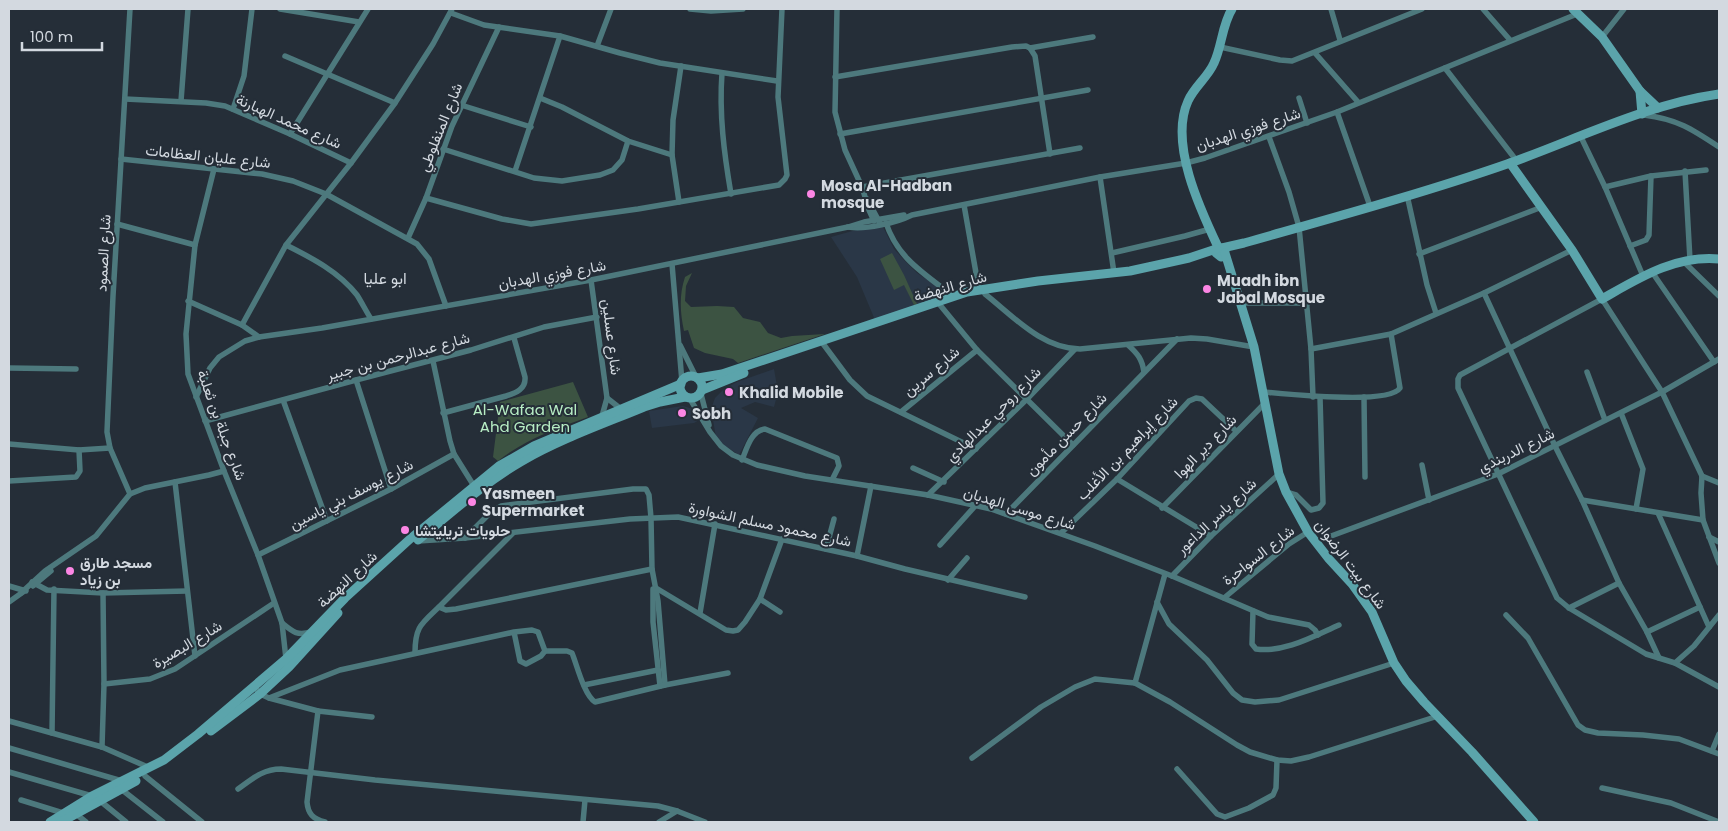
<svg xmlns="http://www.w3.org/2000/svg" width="1728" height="831" viewBox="0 0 1728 831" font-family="Poppins,Vazirmatn,sans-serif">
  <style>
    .built { fill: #2a3747 }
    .green { fill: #3c5342 }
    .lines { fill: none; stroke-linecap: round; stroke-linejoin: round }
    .street { stroke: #4d797d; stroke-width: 5.5 }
    .secondary { stroke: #5ba4ab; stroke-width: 9 }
    .poi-dot { fill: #fc86e4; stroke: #252e38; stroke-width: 2 }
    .labels { text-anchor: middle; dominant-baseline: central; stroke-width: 4; stroke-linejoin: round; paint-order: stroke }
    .street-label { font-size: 15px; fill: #d3d9e0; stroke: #252e38 }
    .poi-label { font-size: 15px; font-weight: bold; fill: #d3d9e0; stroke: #252e38; text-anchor: start }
    .park-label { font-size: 15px; fill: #b7edc4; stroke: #252e38 }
    .neighbourhood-label { font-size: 16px; fill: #d3d9e0; stroke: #252e38 }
  </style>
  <rect width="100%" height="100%" fill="#252e38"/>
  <g class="built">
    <polygon points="883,227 894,249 904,260 917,273 943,290 943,293 941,299 875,320 857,277 831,237 856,230"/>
    <polygon points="774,369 778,392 774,407 755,402 741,408 758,418 739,455 722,444 716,437 711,409 715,398 724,389 737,382"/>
    <polygon points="683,406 693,409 699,420 694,423 652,428 649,411"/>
  </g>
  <g class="green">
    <polygon points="892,253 904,275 917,304 914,305 904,285 894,290 880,259"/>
    <path d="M692,273L686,286L685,301L691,307L717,306L734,307L743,318L760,322L768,333L781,338L792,336L825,334L738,363L733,359L705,353L694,348L688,330L684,331C680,312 679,295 685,277Z"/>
    <path d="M573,382L588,417C557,428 524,440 498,461L493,457L500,402Z"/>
  </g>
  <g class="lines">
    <g class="street">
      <polyline points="130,9 113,296 107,432 110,448 130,494"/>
      <polyline points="280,9 359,22"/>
      <polyline points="690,9 711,11 743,9"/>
      <polyline points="837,9 835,112 845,150 862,187 869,210 874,221"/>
      <polyline points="1331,9 1340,40"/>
      <polyline points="1483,9 1510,40"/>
      <polyline points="451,13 484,25 560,36 620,53 660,63 777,81"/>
      <polyline points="1602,37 1624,9"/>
      <polyline points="597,46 611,9"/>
      <polyline points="1220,47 1280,60 1292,61 1422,9"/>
      <polyline points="1030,48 1035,56 1050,154"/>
      <polyline points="1315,53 1358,102"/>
      <polyline points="285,56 395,103"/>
      <polyline points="1445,68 1516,160"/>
      <path d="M722,73C719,114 724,153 731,194"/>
      <polyline points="835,77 1012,47 1026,46 1030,48 1093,37"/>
      <polyline points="540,98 562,107 628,141 672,155"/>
      <polyline points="1299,98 1307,123"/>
      <polyline points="125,99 206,103 225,106 290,134 351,163"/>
      <polyline points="181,101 188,9"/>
      <polyline points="461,105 531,127"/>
      <polyline points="233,109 244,76 252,9"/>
      <polyline points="1337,112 1370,206"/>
      <path d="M1644,115C1677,119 1692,129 1719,147"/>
      <polyline points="290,134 368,9"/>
      <polyline points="840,134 1088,90"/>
      <polyline points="1580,135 1605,187 1643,276"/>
      <polyline points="1269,137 1289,192 1299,227 1311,349 1313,397"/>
      <polyline points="443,149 534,178 562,181 600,175 613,170 622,160 628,141"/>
      <polyline points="121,159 262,174 293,181 326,194 417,244 429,259 446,306"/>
      <polyline points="214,169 195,245 186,334 188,374 224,471 258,555 282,623 286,659"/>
      <polyline points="515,171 560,36"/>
      <polyline points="1685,171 1690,260"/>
      <polyline points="1100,177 1114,273"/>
      <polyline points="862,187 1080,148"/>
      <polyline points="1605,187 1651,176 1706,170"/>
      <polyline points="1407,195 1427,285 1436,313"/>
      <polyline points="426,198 502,219 531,224 638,209 779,185 785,179 787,175 778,97 782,9"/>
      <polyline points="867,199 880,223"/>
      <polyline points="679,202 672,155 673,120 681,66"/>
      <polyline points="964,205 979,290"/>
      <path d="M886,223C898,259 925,274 953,296"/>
      <polyline points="117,224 195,245"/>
      <path d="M848,227C865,230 896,223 912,215L1100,177L1186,163L1205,158L1337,112L1577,14"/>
      <polyline points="408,238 426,198 452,126 499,27"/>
      <path d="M286,245C312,258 339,272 357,295C362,303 366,311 371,319"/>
      <polyline points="1630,246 1646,240 1649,235 1651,176"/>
      <polyline points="1112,253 1185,236 1210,229"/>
      <polyline points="1419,254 1542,207"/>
      <polyline points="1683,261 1719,296"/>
      <polyline points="672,264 682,382"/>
      <polyline points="1652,272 1714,362"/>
      <polyline points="591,280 607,398 602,416"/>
      <polyline points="1484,293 1555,446 1582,500 1619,583 1647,632 1659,658"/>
      <path d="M985,294C1013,316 1042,349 1080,349L1191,338L1207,339L1254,347"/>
      <polyline points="188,301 242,325 259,337"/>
      <polyline points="1242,303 1308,303"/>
      <polyline points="940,305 977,350 1073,445"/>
      <polyline points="242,325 286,245 351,163 395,103 433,44 452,9"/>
      <polyline points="821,341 850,380 867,396 976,449"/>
      <polyline points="680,345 696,377"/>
      <path d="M1128,345C1138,354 1142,359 1144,372"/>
      <polyline points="1311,349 1391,334 1484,293 1572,250"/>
      <polyline points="433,361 450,441 454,454 474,486"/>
      <polyline points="9,368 76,369"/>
      <polyline points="1587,372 1605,420"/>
      <polyline points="356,380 391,489"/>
      <path d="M1264,392C1286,394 1389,405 1400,388L1391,334"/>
      <polyline points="701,394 709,425"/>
      <polyline points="196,397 210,368 219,357 245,341 259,337 322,328 591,280 848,227 864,222 904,215"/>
      <polyline points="1364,397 1365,477"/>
      <polyline points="607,398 621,409"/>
      <polyline points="690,399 710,432 721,446 733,455 757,465 805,476 928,495 991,509 1095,546 1172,576 1268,617 1309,625 1315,630 1318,635"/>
      <polyline points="283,400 327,521"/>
      <polyline points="901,412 977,350"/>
      <path d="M443,413L506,396C516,393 526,389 525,377L514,338"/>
      <polyline points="1621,413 1643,469 1636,509"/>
      <polyline points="205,421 356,380 471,350 544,327 597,317"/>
      <polyline points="9,444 79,450 110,448"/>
      <path d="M742,460C747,448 751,431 765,429L837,458L839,466L832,480"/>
      <polyline points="1422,465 1429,500"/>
      <polyline points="913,468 944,482"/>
      <polyline points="1702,476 1719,483"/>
      <polyline points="1117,479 1211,536"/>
      <polyline points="9,481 76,477 80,471 79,450"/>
      <polyline points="175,482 195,656"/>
      <polyline points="1286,492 1296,495 1311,510 1319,508 1323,503 1320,397"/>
      <polyline points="928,495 1027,399 1075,349"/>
      <polyline points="1582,500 1703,520"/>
      <polyline points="1162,508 1266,402"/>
      <polyline points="1658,513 1709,627"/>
      <polyline points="1006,514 1177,339"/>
      <polyline points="1061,533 1117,479 1189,401 1196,398 1202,399 1236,431"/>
      <polyline points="1709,537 1719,542"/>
      <polyline points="465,538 490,513 501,506 633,489 646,489 649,495 651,518 652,569 658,601 665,685"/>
      <polyline points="418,541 465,538 630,519 678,517 857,556 905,569 1025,597"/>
      <polyline points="1315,542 1498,474 1662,392 1719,359"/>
      <polyline points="940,545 976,505"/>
      <polyline points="826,549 834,519"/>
      <polyline points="258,555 391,489 454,454"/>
      <polyline points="857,556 871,486"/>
      <polyline points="1719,563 1703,520 1701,493 1702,476 1662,392 1602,299 1460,375 1458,379 1458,388 1557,598 1569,608 1646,654 1675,663 1719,687"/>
      <polyline points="1172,576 1211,536 1279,474"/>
      <polyline points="948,580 967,558"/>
      <polyline points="32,582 47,590 103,593 187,591"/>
      <polyline points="9,586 26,591"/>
      <polyline points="33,586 51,571"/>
      <polyline points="656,588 726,630 733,631 738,630 745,622 760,599 782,539"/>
      <polyline points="653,589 653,622 660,686"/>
      <polyline points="21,593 45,571 96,536 130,494 145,488 209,475 224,471"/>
      <polyline points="1224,598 1289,544 1308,532"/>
      <polyline points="760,599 780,612"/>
      <polyline points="9,602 23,592"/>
      <polyline points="1157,602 1169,624 1207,660 1233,693 1242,700 1255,702 1279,700 1394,663"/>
      <polyline points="439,607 513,533"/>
      <polyline points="1569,608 1619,583"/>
      <path d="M1253,611L1252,644L1256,649C1285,653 1314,636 1339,625"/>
      <polyline points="700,613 715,524"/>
      <polyline points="1506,615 1528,638 1578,725 1585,730 1598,733 1643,735 1679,739 1719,754"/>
      <path d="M282,623C293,632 297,636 311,632"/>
      <polyline points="1647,632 1700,607"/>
      <path d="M545,651H567L572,653C577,665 584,695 595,702L665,685L728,673"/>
      <path d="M415,653C415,627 421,624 439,607L446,610L456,609L652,569"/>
      <polyline points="1675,663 1694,646 1719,615"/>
      <polyline points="1135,683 1165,574"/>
      <polyline points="104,684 150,679 175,669 274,603"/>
      <polyline points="584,685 658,670"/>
      <path d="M255,687L260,694L269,698L318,711L307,802C308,814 313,819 325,822"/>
      <polyline points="269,698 340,670 514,632 532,630 538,632 545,651 541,656 526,664 520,661 514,632"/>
      <polyline points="318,711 372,717"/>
      <polyline points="9,721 102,747 150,768"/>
      <polyline points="52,733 54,589"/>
      <polyline points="102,747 104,684 103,593"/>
      <polyline points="9,748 122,781"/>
      <polyline points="1712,751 1719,734"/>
      <polyline points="972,758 1041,707 1075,687 1095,679 1135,683 1170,702 1237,745 1250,752 1277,760 1291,761 1309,757 1438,716"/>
      <polyline points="1177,769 1217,814 1225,817 1249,808 1273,795 1276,788 1277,760"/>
      <polyline points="9,772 92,796"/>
      <polyline points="145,776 202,822"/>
      <polyline points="1602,788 1671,803 1719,822"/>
      <polyline points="121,789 163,822"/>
      <path d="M238,789C252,779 263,769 281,769L375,780L658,806L677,811"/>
      <polyline points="21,800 63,813"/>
      <polyline points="99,800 126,822"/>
      <polyline points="76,814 86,822"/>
      <polyline points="583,822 585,800"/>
      <polyline points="659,822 677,811 705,822"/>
    </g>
    <g class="secondary">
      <polyline points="1573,9 1602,37 1640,91 1658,108"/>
      <polyline points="1640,91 1642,114"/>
      <path d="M1510,163L1572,250L1602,299C1639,278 1675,255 1719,259"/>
      <path d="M1218,247L1216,253L1221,257L1224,255L1225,250L1222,248L1218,247C1200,209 1169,143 1188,101C1194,87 1208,77 1214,63C1222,46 1222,25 1232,9"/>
      <path d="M1222,248L1244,243C1332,218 1424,193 1510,163C1577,139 1648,104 1719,94"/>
      <polyline points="1225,253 1254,347 1279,474 1286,492 1308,532 1329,559 1352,584 1372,612 1394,663 1406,681 1424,702 1472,752 1534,822"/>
      <circle cx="691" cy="387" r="11"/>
      <polyline points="698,378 722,374 737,369 967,292 1038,281 1130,271 1189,258 1216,249"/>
      <polyline points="702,390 744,373"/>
      <path d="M418,540C451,513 484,483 522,461C560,439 603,424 644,407L660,402L685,397"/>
      <polyline points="211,731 260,694 289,667 338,613"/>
      <polyline points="50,822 92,796 164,760 198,734 286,659 345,598 410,539 499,466 534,446 681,384"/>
      <polyline points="61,822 136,781"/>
    </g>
  </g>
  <g class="poi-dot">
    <circle cx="811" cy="194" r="5"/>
    <circle cx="1207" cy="289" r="5"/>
    <circle cx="729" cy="392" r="5"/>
    <circle cx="682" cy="413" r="5"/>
    <circle cx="472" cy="502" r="5"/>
    <circle cx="405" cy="530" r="5"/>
    <circle cx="70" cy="571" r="5"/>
  </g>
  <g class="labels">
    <g class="street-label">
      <text transform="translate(289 121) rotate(24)">شارع محمد الهبارنة</text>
      <text transform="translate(440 127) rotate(-68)">شارع المنفلوطي</text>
      <text transform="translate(1248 129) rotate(-18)">شارع فوزي الهدبان</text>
      <text transform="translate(208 156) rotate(6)">شارع عليان العظامات</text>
      <text transform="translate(103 253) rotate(-87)">شارع الصمود</text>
      <text transform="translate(552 274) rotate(-10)">شارع فوزي الهدبان</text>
      <text transform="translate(950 286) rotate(-16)">شارع النهضة</text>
      <text transform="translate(612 337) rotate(83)">شارع عسلين</text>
      <text transform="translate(398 356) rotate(-15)">شارع عبدالرحمن بن جبير</text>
      <text transform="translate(931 371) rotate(-40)">شارع سرين</text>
      <text transform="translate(993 414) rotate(-45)">شارع روحي عبدالهادي</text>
      <text transform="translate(222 425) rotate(70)">شارع جبلة بن ثعلبة</text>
      <text transform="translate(1066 434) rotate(-46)">شارع حسن مأمون</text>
      <text transform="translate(1205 446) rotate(-46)">شارع دير الهوا</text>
      <text transform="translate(1127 448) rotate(-46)">شارع إبراهيم بن الأغلب</text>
      <text transform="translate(1516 450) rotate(-26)">شارع الدربندي</text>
      <text transform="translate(351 494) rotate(-27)">شارع يوسف بني ياسين</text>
      <text transform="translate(1020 508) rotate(17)">شارع موسى الهدبان</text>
      <text transform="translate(1216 516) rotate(-43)">شارع ياسر الداعور</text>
      <text transform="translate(770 524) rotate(12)">شارع محمود مسلم الشواورة</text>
      <text transform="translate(1258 555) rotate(-38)">شارع السواحرة</text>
      <text transform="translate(1351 564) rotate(53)">شارع بيت الرضوان</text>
      <text transform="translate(347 579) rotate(-43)">شارع النهضة</text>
      <text transform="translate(187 644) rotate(-31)">شارع البصيرة</text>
    </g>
    <g class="poi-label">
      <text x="821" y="185">Mosa Al-Hadban<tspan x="821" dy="17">mosque</tspan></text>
      <text x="1217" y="280">Muadh ibn<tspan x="1217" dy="17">Jabal Mosque</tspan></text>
      <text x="739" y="392">Khalid Mobile</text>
      <text x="692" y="413">Sobh</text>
      <text x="482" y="493">Yasmeen<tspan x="482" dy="17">Supermarket</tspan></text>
      <text x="415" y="530">حلويات تريليتشا</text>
      <text x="80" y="562">مسجد طارق<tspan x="80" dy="17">بن زياد</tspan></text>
    </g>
    <g class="park-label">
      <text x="525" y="409">Al-Wafaa Wal<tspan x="525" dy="17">Ahd Garden</tspan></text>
    </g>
    <g class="neighbourhood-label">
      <text x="385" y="278">ابو عليا</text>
    </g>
  </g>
  <rect width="1728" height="831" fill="none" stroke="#d3d9e0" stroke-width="20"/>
  <path d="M22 42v8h80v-8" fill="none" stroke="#d3d9e0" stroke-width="2.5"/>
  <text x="30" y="42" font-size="15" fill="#d3d9e0" stroke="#252e38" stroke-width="4" paint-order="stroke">100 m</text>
</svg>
